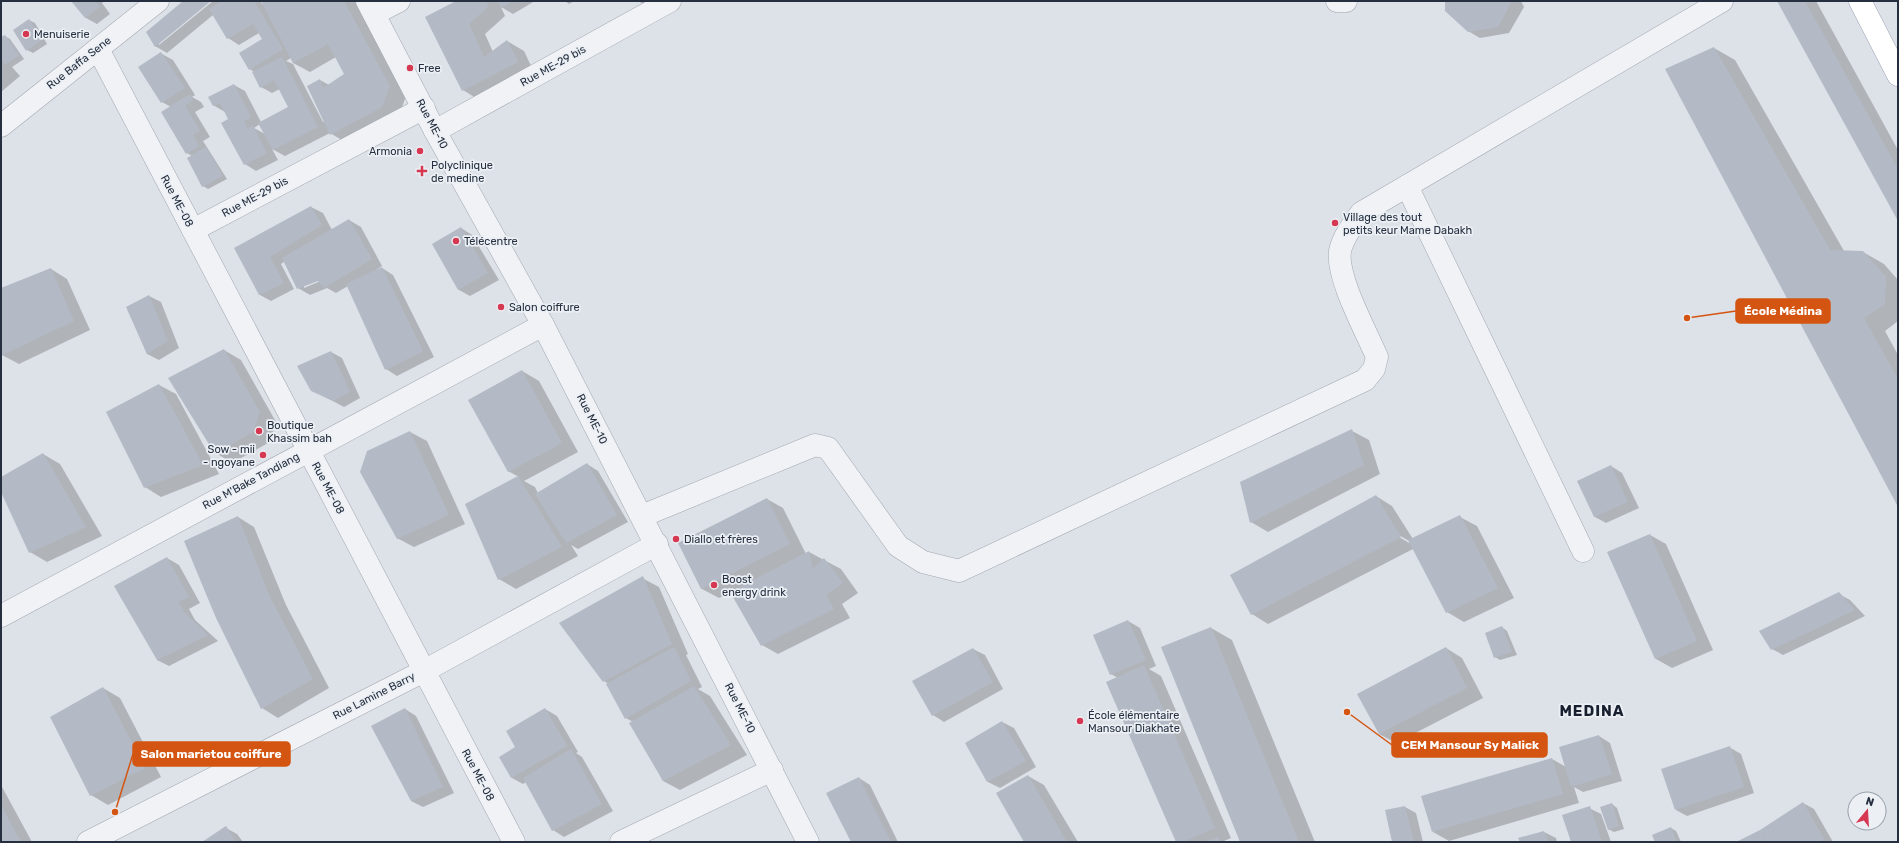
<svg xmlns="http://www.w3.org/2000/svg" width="1899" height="843" viewBox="0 0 1899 843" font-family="Rubik,sans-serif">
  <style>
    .shadow { fill: #0003; fill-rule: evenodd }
    .building { fill: #b4bac5 }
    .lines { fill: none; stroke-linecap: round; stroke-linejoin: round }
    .minor-casing { stroke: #a2a8b2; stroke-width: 23 }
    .major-casing { stroke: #9ba5b4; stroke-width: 23 }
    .minor { stroke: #f0f2f6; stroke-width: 22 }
    .major { stroke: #fff; stroke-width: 22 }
    .poi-dot { fill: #d63852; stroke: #ecf0f5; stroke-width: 1.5 }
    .labels { text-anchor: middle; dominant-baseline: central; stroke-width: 3.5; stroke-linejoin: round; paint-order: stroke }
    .poi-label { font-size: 11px; fill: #252f3f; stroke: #ecf0f5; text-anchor: start }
    .street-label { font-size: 11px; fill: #252f3f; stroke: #ecf0f5 }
    .district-label { font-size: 15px; font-weight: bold; letter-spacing: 1px; fill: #182030; stroke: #ecf0f5 }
    .leader { fill: none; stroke: #d45511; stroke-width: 1.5 }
    .callout-dot { fill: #d45511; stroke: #ecf0f5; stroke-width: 1.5 }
    .callout { fill: #d45511; stroke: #d45511; stroke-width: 1.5 }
    .callout-label { font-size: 12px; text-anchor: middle; font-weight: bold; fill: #fff }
  </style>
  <rect width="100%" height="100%" fill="#dde1e8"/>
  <g class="shadow">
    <polygon points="73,1 105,1 102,3 110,14 97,24 86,18"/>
    <path d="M185,1H209L159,42V45L213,1H260L263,5H264L263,1H355L406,96L399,116L347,143L330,133L285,156L272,149L278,160L256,171L245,164L230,120L225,112L213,105L234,85L245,91L261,122L289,107L280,89L272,93L261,87L254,72L250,69L263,40L259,33L239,45L228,38L213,15L167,53L155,46ZM336,57L346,74L329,85L320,80L325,121L323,122L293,64L286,61L291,58L293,63L310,72ZM260,124L265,134L254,128Z"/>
    <polygon points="459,1 535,1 513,14 501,7 505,16 485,34 493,52 507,41 524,51 534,72 479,100 463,90"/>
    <polygon points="565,1 574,1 569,4"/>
    <polygon points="638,1 653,1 645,5"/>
    <polygon points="1446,1 1521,1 1524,7 1509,33 1480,38 1468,31"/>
    <polygon points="1778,1 1816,1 1898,150 1898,219"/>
    <polygon points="29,20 35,23 47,44 33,53 27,50 14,30"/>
    <polygon points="5,36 10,39 24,59 12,67 20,76 1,92 1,39"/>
    <polygon points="1714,48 1735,60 1844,251 1863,252 1884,264 1898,280 1898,321 1885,331 1898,355 1898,504"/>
    <polygon points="162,54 173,60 195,95 192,97 201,102 204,107 195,112 210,137 203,141 227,179 208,189 203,186 192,156 187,153 171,107 162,102"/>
    <path d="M311,207L323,213L332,230L349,220L361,227L382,266L376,270V271L382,268L393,275L434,357L397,376L386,369L348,286L336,293L327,288L310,295L298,288L285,261L281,264L294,289L271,301L260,295L235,248ZM322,278L323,280L304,288V285Z"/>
    <polygon points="461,228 472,235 499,280 470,296 459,290 433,244"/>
    <polygon points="51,269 67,279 90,330 19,364 2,355 1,351 1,289"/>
    <polygon points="149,296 161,302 179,348 159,360 147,354 127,307"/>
    <polygon points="224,350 241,360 276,422 270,442 232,463 216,453"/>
    <polygon points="331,352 342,358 360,398 344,407 312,390"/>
    <polygon points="522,371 539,381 578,452 524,481 535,487 538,493 587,464 598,471 628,522 578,549 571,545 578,556 516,589 499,579 519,477 508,471"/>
    <polygon points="159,385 176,394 219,474 161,497 145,487"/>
    <polygon points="1352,431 1369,440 1380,474 1268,532 1251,522"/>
    <polygon points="410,432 427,441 465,524 414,547 397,538"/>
    <polygon points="43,454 60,464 102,536 47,562 30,552 1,490 1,478"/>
    <polygon points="1611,466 1622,473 1639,508 1606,523 1595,517 1578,481"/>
    <path d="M1376,496L1392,506L1413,539L1460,517L1477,526L1514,598L1464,622L1447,612L1413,549L1268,624L1252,614ZM1397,534L1409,541V543L1396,535Z"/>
    <polygon points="767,499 783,508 806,554 809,552 841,569 858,593 842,604 850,618 778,654 762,645 732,592 719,598 702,589 679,543"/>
    <polygon points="238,517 254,527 286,605 329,688 278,718 262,708"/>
    <polygon points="1650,535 1666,544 1713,650 1672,668 1656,659 1609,552"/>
    <polygon points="167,558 179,565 200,603 189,609 195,620 218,641 169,666 157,660"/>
    <polygon points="642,578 659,587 688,654 686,655 702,687 698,689 710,696 747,755 680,790 663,781 633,722 626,718 609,684 604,681"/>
    <polygon points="1839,594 1850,600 1865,616 1783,655 1772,649"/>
    <polygon points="1128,621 1140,628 1156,666 1149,669 1161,676 1231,838 1224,841 1226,842 1177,842 1118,678 1111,674"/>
    <polygon points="1502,627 1507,631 1517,655 1500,660 1495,657"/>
    <polygon points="1211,628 1232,640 1315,842 1241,842 1162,648"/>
    <polygon points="1446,648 1462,658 1483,698 1396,743 1379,734"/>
    <polygon points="973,649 985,655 1003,689 944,722 933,715"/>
    <polygon points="103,688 120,698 161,777 108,805 91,795"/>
    <polygon points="405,709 416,716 454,793 423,807 411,801"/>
    <polygon points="545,709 557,716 578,752 576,753 582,757 613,811 564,837 553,830 526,782 523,784 512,778 500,757 517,748"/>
    <polygon points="1002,722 1014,728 1036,767 1000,788 988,782 966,743"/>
    <polygon points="1599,736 1610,743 1622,781 1583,792 1574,787 1579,803 1449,841 1433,832 1552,759 1566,767"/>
    <polygon points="1729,747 1741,754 1754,793 1687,816 1676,810"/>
    <polygon points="1028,776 1044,785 1078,842 1025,842"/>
    <polygon points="859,778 870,785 898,842 852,842"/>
    <polygon points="1,785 32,842 1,842"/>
    <polygon points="1803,803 1814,809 1833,842 1738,842 1760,831"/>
    <polygon points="1612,804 1617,808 1624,829 1614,832 1608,829"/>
    <polygon points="1405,807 1416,813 1423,842 1393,842"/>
    <polygon points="1589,808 1601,814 1611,842 1572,842"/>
    <polygon points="226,828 237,834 243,842 204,842"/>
    <polygon points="1671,828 1676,831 1681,842 1656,842"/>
    <polygon points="1544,832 1556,838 1557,842 1521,842"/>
  </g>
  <g class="building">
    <polygon points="71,1 95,1 100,7 85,18"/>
    <polygon points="183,1 211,1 155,47 146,32"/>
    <polygon points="222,1 254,1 283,49 249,70 239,53 262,39 253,24 227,39 209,9"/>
    <polygon points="261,1 344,1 390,86 382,107 330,135 307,86 320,79 323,88 344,74 328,44 293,63"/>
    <polygon points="456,1 486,1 489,6 469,24 484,57 507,40 518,62 462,91 425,17"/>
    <polygon points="497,1 513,1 501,8"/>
    <polygon points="1445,1 1512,1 1498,27 1468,32 1445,11"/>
    <polygon points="1777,1 1805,1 1898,169 1898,221"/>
    <polygon points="29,19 42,40 26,51 13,30"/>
    <polygon points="5,35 19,55 5,65 1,59 1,37"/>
    <polygon points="1714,47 1830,250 1863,251 1886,277 1885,304 1864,318 1898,379 1898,507 1665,69"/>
    <polygon points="161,52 185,88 161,103 138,67"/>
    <polygon points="282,57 318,127 273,150 258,123 288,107 274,80 260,88 252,72"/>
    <polygon points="234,84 251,117 244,121 247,128 253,126 267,153 244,165 221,123 228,119 220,103 213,106 208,97"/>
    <polygon points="190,94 193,100 185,106 200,131 193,135 199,146 186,154 161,112"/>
    <polygon points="206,147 223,176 202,187 187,158"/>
    <polygon points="311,206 322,225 270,257 284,283 259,295 234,248"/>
    <polygon points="349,219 372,259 324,288 318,281 297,289 282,258"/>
    <polygon points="461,227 488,273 458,290 432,244"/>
    <polygon points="382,267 423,351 385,370 346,284"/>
    <polygon points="51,268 74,321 2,355 1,288"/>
    <polygon points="149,295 168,341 147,354 126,307"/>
    <polygon points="224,349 260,412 253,432 215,454 168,378"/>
    <polygon points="331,351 350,392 333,401 311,391 297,366"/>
    <polygon points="522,370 562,443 508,472 468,400"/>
    <polygon points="159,384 203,465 144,488 106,412"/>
    <polygon points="1352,429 1364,465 1250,523 1240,482"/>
    <polygon points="410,431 449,515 397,539 360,472 367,451"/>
    <polygon points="43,453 86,527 29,553 1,492 1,477"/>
    <polygon points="587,463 617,515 566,543 535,494"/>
    <polygon points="1611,465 1628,502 1594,517 1577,481"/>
    <polygon points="518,476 562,547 498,580 465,504"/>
    <polygon points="1376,495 1401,537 1251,615 1230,575"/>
    <polygon points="767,498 790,544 701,589 678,543"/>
    <polygon points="1460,515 1498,588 1446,613 1408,540"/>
    <polygon points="238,516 269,595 313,679 261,709 216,618 184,541"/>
    <polygon points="1650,534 1697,641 1655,659 1607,552"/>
    <polygon points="809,551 813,569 824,558 843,583 826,595 834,609 761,646 730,592"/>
    <polygon points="167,557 189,597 178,602 184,612 208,635 157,660 114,586"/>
    <polygon points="643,576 672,644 603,682 559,623"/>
    <polygon points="1839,592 1855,610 1771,650 1759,631"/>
    <polygon points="1128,620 1146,660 1110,675 1093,635"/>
    <polygon points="1502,626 1512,652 1494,658 1485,633"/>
    <polygon points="1211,627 1299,842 1240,842 1161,647"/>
    <polygon points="674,647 691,681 625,719 606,684"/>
    <polygon points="1446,647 1467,688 1379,734 1357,694"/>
    <polygon points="973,648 993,682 932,716 912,681"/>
    <polygon points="1144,665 1215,828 1183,842 1176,842 1106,682"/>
    <polygon points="694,686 731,745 663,781 629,723"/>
    <polygon points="103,687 145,768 90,796 50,717"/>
    <polygon points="405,708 443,787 411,801 371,726"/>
    <polygon points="545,708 567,746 511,778 499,757 515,747 506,731"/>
    <polygon points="1002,721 1026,761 987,782 965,743"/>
    <polygon points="1599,735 1612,774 1571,787 1559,747"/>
    <polygon points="1730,746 1744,787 1675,810 1661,769"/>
    <polygon points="571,749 602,804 552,831 523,778"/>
    <polygon points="1552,758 1563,794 1432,832 1421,796"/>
    <polygon points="1028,775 1067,842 1024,842 996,793"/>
    <polygon points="859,777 891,842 851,842 826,793"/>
    <polygon points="1803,802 1824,839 1819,842 1767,842 1761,832 1766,842 1736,842 1760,830"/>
    <polygon points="1612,803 1619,826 1608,830 1600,807"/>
    <polygon points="1,805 21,842 1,842"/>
    <polygon points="1405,806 1414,842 1392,842 1385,810"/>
    <polygon points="1590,806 1602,842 1571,842 1562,815"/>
    <polygon points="226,826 236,842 202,842"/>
    <polygon points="1671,827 1677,842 1655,842 1652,835"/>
    <polygon points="1544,831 1548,842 1520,842 1518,838"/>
    <polygon points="1218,837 1220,842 1205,842"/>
  </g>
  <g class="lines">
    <defs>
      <g id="minor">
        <polyline points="367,1 435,131 543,325 808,842"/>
        <polyline points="1337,1 1346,1"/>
        <polyline points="374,14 399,1"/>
        <polyline points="98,49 514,842"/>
        <polyline points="1,126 158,1"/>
        <polyline points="435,131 670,1"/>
        <polyline points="1407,186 1583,551"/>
        <polyline points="193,230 424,108"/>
        <path d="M642,516L815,445L828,448L898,546L923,562L959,571L1365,380L1374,369L1377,357C1366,331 1336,277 1340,251C1343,237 1353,224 1361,213L1722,1"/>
        <polyline points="1,616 543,325"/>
        <polyline points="88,842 424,671 657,544"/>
        <polyline points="621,842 772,770"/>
      </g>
      <polyline id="major" points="1860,1 1898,75"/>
    </defs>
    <use href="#minor" class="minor-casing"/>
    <use href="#major" class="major-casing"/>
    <use href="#minor" class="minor"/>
    <use href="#major" class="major"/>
  </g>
  <g class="poi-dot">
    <circle cx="26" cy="34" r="4"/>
    <circle cx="410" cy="68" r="4"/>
    <circle cx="420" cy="151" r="4"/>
    <path d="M420 165h4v4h4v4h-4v4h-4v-4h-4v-4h4z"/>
    <circle cx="1335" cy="223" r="4"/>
    <circle cx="456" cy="241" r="4"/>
    <circle cx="501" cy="307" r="4"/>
    <circle cx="259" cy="431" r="4"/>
    <circle cx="263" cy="455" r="4"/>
    <circle cx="676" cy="539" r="4"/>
    <circle cx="714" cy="585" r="4"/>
    <circle cx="1080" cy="721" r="4"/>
  </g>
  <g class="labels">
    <g class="poi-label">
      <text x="34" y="34">Menuiserie</text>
      <text x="418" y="68">Free</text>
      <text x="412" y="151" text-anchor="end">Armonia</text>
      <text x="431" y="165">Polyclinique<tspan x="431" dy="13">de medine</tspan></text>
      <text x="1343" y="217">Village des tout<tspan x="1343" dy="13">petits keur Mame Dabakh</tspan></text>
      <text x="464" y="241">Télécentre</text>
      <text x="509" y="307">Salon coiffure</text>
      <text x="267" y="425">Boutique<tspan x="267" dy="13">Khassim bah</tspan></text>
      <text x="255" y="449" text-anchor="end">Sow - mii<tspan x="255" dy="13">- ngoyane</tspan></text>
      <text x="684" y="539">Diallo et frères</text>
      <text x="722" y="579">Boost<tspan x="722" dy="13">energy drink</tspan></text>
      <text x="1088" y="715">École élémentaire<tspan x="1088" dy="13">Mansour Diakhate</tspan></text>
    </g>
    <g class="street-label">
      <text transform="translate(79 63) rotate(-38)">Rue Baffa Sene</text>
      <text transform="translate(553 66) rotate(-29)">Rue ME-29 bis</text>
      <text transform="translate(432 124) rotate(62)">Rue ME-10</text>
      <text transform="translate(255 197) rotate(-28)">Rue ME-29 bis</text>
      <text transform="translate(177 201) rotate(62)">Rue ME-08</text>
      <text transform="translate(592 419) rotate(63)">Rue ME-10</text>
      <text transform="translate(251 481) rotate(-28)">Rue M'Bake Tandiang</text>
      <text transform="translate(328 488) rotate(62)">Rue ME-08</text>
      <text transform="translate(374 696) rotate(-27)">Rue Lamine Barry</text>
      <text transform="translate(740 708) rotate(63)">Rue ME-10</text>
      <text transform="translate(478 775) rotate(62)">Rue ME-08</text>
    </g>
    <g class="district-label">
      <text x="1592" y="711">MEDINA</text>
    </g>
  </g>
  <path class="leader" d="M1687 318L1736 311M1347 712L1392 745M115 812L133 754"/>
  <g class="callout-dot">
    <circle cx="1687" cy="318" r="4"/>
    <circle cx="1347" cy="712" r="4"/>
    <circle cx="115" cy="812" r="4"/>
  </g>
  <g class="callout">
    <rect x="1736" y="299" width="94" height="24" rx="4"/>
    <rect x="1392" y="733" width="155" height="24" rx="4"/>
    <rect x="133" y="742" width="157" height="24" rx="4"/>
  </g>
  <g class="callout-label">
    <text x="1783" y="315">École Médina</text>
    <text x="1470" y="749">CEM Mansour Sy Malick</text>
    <text x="211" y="758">Salon marietou coiffure</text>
  </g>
  <rect width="1899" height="843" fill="none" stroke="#252f3f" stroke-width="4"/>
  <g transform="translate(1867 811) rotate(18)"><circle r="19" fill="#ecf0f5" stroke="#9ca3ac"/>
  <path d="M0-3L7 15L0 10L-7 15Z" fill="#d63852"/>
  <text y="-6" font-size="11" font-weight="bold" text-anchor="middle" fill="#252f3f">N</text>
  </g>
</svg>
